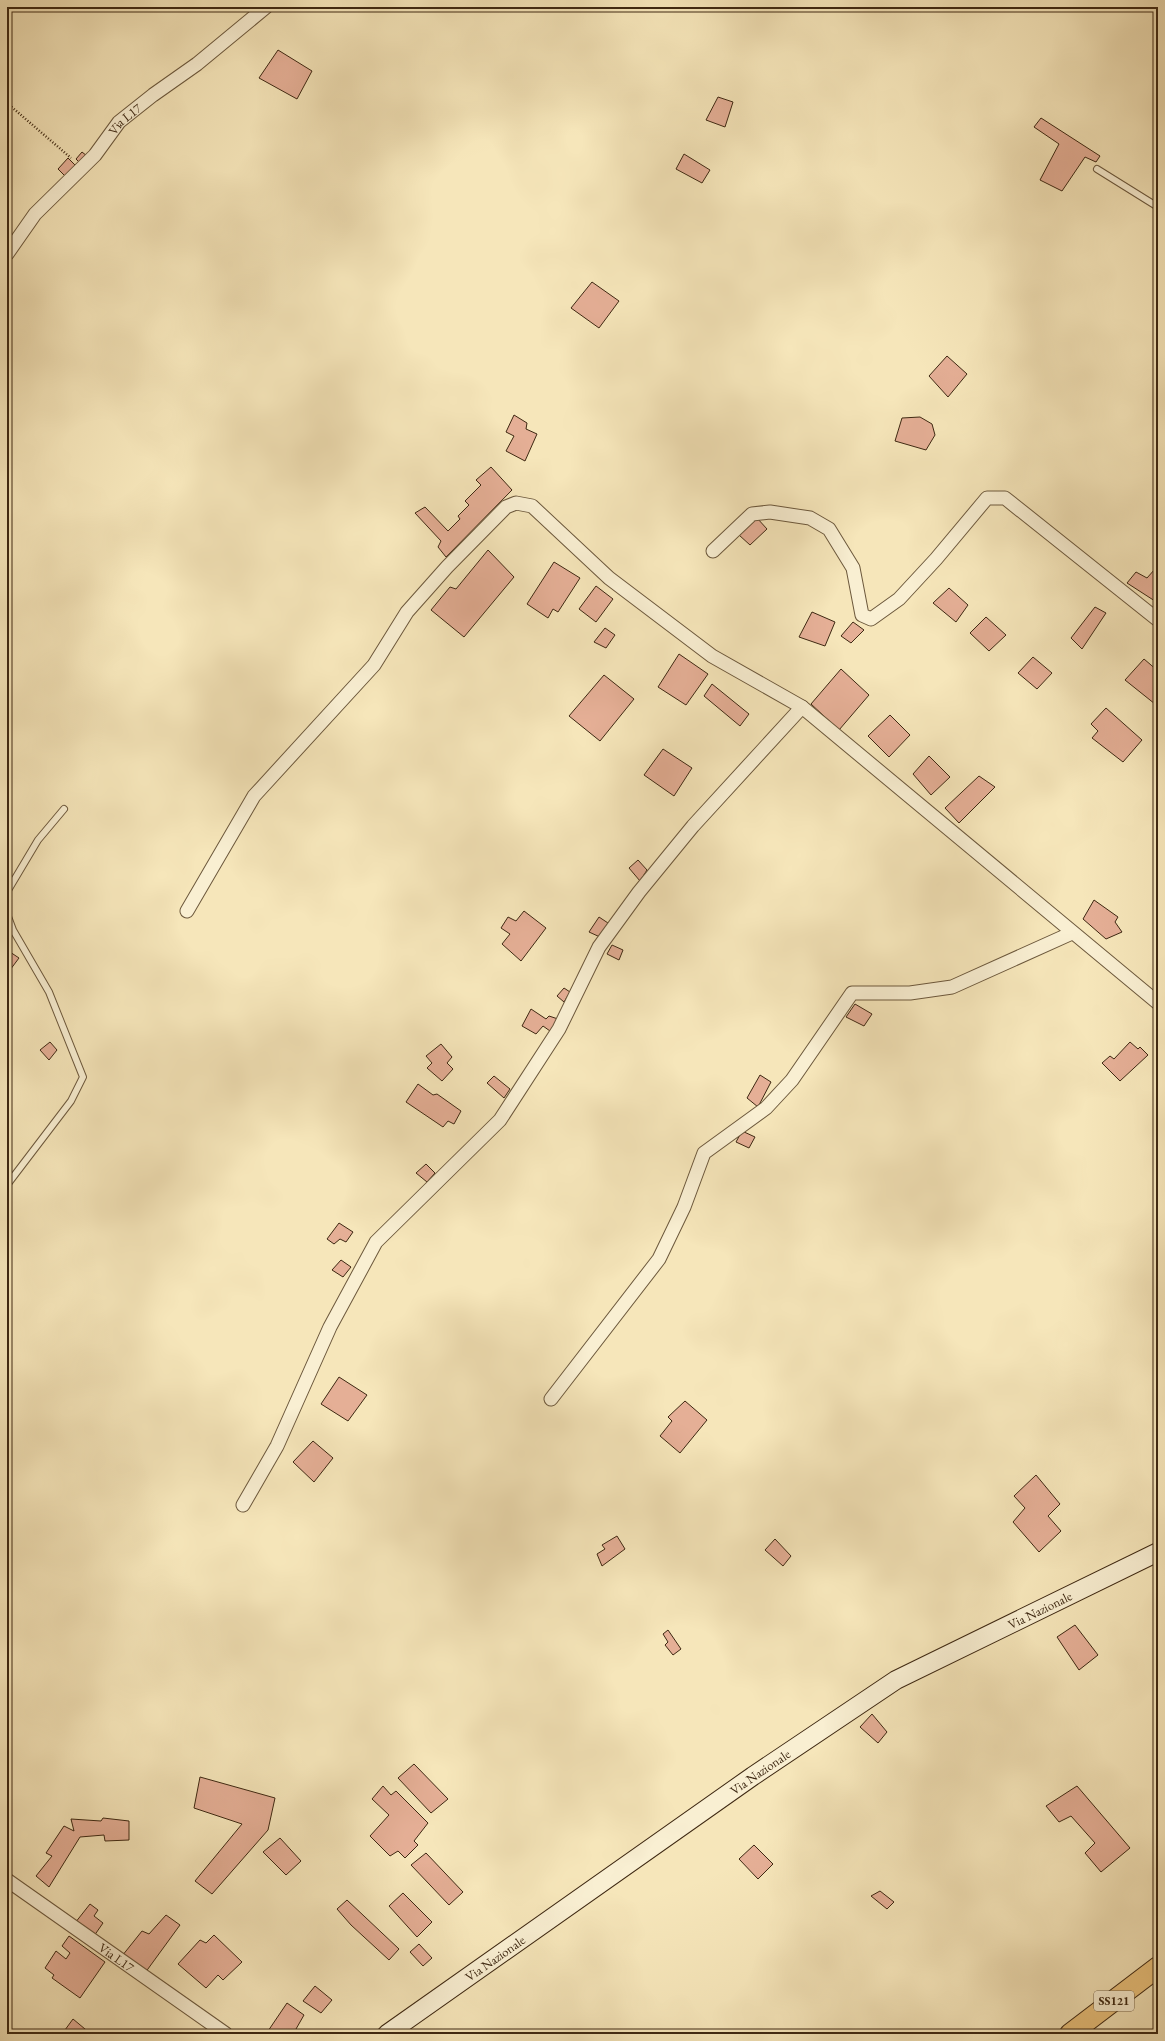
<svg xmlns="http://www.w3.org/2000/svg" width="1165" height="2041" viewBox="0 0 1165 2041" font-family="'EB Garamond',serif">
  <style>
    .building { fill: #e5af96; stroke: #3e2812 }
    .lines { fill: none; stroke-linecap: round; stroke-linejoin: round }
    .service-casing { stroke: #6c583c; stroke-width: 8 }
    .minor-casing { stroke: #6c583c; stroke-width: 15 }
    .secondary-casing { stroke: #3e2812; stroke-width: 20 }
    .primary-casing { stroke: #3e2812; stroke-width: 22 }
    .path { stroke: #3e2812; stroke-width: 2.5; stroke-dasharray: 1 2; stroke-linecap: butt }
    .service { stroke: #f9efd2; stroke-width: 6 }
    .minor { stroke: #f9efd2; stroke-width: 13 }
    .secondary { stroke: #f9efd2; stroke-width: 18 }
    .primary { stroke: #ebc37d; stroke-width: 20 }
    .labels { text-anchor: middle; dominant-baseline: central; stroke-width: 3; stroke-linejoin: round; paint-order: stroke }
    .shield { fill: #f9efd2; stroke: #76644c; stroke-width: 1 }
    .shield-label { font-size: 12px; font-weight: bold; fill: #3e2812 }
    .street-label { font-size: 13px; fill: #3e2812; stroke: #f9efd2 }
  </style>
  <rect width="100%" height="100%" fill="#f6e6ba"/>
  <filter id="stains"><feTurbulence type="fractalNoise" baseFrequency=".005" numOctaves="4"/><feColorMatrix values="0 0 0 0 .2 0 0 0 0 .09 0 0 0 0 .02 0 0 0 .5 -.17"/></filter>
  <radialGradient id="worn" r=".72"><stop offset=".6" stop-color="#630" stop-opacity="0"/><stop offset="1" stop-color="#630" stop-opacity=".3"/></radialGradient>
  <g class="building">
    <polygon points="278,50 312,71 297,99 259,78"/>
    <polygon points="718,97 733,102 725,127 706,120"/>
    <polygon points="1041,118 1100,156 1096,162 1085,157 1062,191 1040,180 1059,144 1034,127"/>
    <polygon points="82,152 87,156 80,163 76,159"/>
    <polygon points="684,154 710,170 702,183 676,169"/>
    <polygon points="68,158 76,166 66,177 58,169"/>
    <polygon points="592,282 619,301 599,328 571,308"/>
    <polygon points="947,356 967,374 948,397 929,376"/>
    <polygon points="514,415 527,423 526,429 537,434 525,461 506,451 514,436 506,432"/>
    <polygon points="920,417 932,424 935,435 926,450 895,441 902,418"/>
    <polygon points="491,467 512,490 446,557 438,547 441,541 415,513 425,507 448,531 460,519 458,516 469,505 465,501 481,485 476,480"/>
    <polygon points="757,518 767,529 750,545 739,535"/>
    <polygon points="488,550 514,577 464,637 431,610 450,587 456,589"/>
    <polygon points="554,562 580,578 558,612 553,609 548,618 527,604"/>
    <polygon points="1155,569 1158,571 1158,610 1155,608 1158,603 1127,583 1136,572 1147,578"/>
    <polygon points="596,586 613,599 596,622 579,609"/>
    <polygon points="949,588 968,605 956,622 933,603"/>
    <polygon points="1095,607 1106,613 1082,649 1071,638"/>
    <polygon points="812,612 835,622 825,646 799,637"/>
    <polygon points="986,617 1006,635 989,651 970,633"/>
    <polygon points="853,622 864,630 851,643 841,636"/>
    <polygon points="605,628 615,635 606,648 594,642"/>
    <polygon points="679,654 708,674 686,705 658,687"/>
    <polygon points="1033,657 1052,673 1037,689 1018,673"/>
    <polygon points="1144,659 1158,671 1158,700 1155,704 1125,680"/>
    <polygon points="841,669 869,695 839,730 811,704"/>
    <polygon points="604,675 634,699 600,741 569,716"/>
    <polygon points="712,684 749,714 740,726 704,696"/>
    <polygon points="1106,708 1142,740 1123,762 1092,738 1098,731 1091,724"/>
    <polygon points="890,715 910,735 889,757 868,736"/>
    <polygon points="663,749 692,768 674,796 644,775"/>
    <polygon points="929,756 950,777 931,795 913,774"/>
    <polygon points="979,776 995,787 959,823 945,808"/>
    <polygon points="638,860 647,870 640,881 629,868"/>
    <polygon points="1094,900 1118,917 1115,922 1122,932 1106,939 1083,919"/>
    <polygon points="524,911 546,928 521,961 502,944 510,934 501,928 508,917 516,921"/>
    <polygon points="599,917 608,923 600,937 589,932"/>
    <polygon points="612,945 623,950 619,960 607,954"/>
    <polygon points="7,950 19,958 7,974"/>
    <polygon points="564,988 570,992 564,1002 557,996"/>
    <polygon points="855,1004 872,1014 864,1026 846,1017"/>
    <polygon points="531,1009 546,1019 549,1016 558,1019 550,1031 543,1026 536,1034 522,1026"/>
    <polygon points="50,1042 57,1050 49,1060 40,1050"/>
    <polygon points="1130,1042 1138,1049 1140,1047 1148,1055 1120,1081 1102,1063 1110,1056 1114,1059"/>
    <polygon points="441,1044 452,1057 447,1063 453,1069 442,1081 427,1068 432,1063 426,1056"/>
    <polygon points="760,1075 771,1082 758,1107 747,1098"/>
    <polygon points="494,1076 510,1089 504,1098 487,1083"/>
    <polygon points="418,1084 433,1095 437,1094 461,1111 454,1124 448,1121 443,1127 406,1102"/>
    <polygon points="742,1131 755,1137 749,1148 736,1142"/>
    <polygon points="426,1164 435,1173 427,1182 416,1173"/>
    <polygon points="339,1223 353,1232 346,1242 340,1239 334,1244 327,1239"/>
    <polygon points="341,1260 351,1267 343,1277 332,1270"/>
    <polygon points="339,1377 367,1395 348,1421 321,1404"/>
    <polygon points="685,1401 707,1420 680,1453 660,1436 672,1421 668,1417"/>
    <polygon points="313,1441 333,1458 314,1482 293,1462"/>
    <polygon points="1036,1475 1060,1504 1048,1516 1061,1531 1039,1552 1013,1522 1025,1508 1014,1496"/>
    <polygon points="617,1536 625,1549 602,1566 597,1554 605,1549 602,1545"/>
    <polygon points="775,1539 791,1556 783,1566 765,1550"/>
    <polygon points="1075,1625 1098,1655 1079,1670 1057,1637"/>
    <polygon points="668,1630 681,1649 673,1655 665,1645 668,1642 663,1634"/>
    <polygon points="872,1714 887,1732 878,1743 860,1727"/>
    <polygon points="414,1764 448,1799 431,1813 398,1778"/>
    <polygon points="200,1777 275,1798 268,1830 212,1894 195,1881 242,1824 194,1808"/>
    <polygon points="383,1786 391,1795 396,1791 428,1823 414,1841 418,1845 405,1858 398,1851 390,1856 370,1836 389,1815 372,1799"/>
    <polygon points="1077,1786 1130,1848 1101,1872 1085,1853 1095,1843 1071,1816 1059,1822 1046,1806"/>
    <polygon points="103,1818 129,1821 129,1840 105,1841 104,1835 80,1837 49,1887 36,1876 52,1856 46,1853 64,1826 74,1831 71,1819 101,1821"/>
    <polygon points="280,1838 301,1861 286,1875 263,1852"/>
    <polygon points="754,1845 773,1864 758,1879 739,1859"/>
    <polygon points="426,1853 463,1892 449,1905 411,1865"/>
    <polygon points="880,1891 894,1902 887,1909 871,1896"/>
    <polygon points="403,1893 432,1922 417,1937 389,1906"/>
    <polygon points="347,1900 399,1949 389,1960 351,1925 337,1909"/>
    <polygon points="90,1904 98,1910 94,1916 103,1923 94,1936 75,1923"/>
    <polygon points="166,1915 180,1925 145,1973 122,1956 142,1931 149,1934"/>
    <polygon points="214,1935 242,1962 223,1980 218,1975 206,1988 178,1964 200,1940 206,1943"/>
    <polygon points="69,1936 105,1962 80,1998 52,1978 54,1975 45,1968 56,1951 66,1959 70,1953 62,1946"/>
    <polygon points="419,1944 432,1958 423,1966 410,1952"/>
    <polygon points="315,1986 332,2000 321,2013 303,2001"/>
    <polygon points="287,2003 304,2015 296,2029 303,2034 266,2034"/>
    <polygon points="73,2019 91,2034 62,2034"/>
  </g>
  <g class="lines">
    <defs>
      <g id="service">
        <polyline points="1097,169 1158,207"/>
        <polyline points="7,892 38,840 64,809"/>
        <polyline points="7,914 13,930 49,992 83,1077 71,1101 7,1185"/>
      </g>
      <g id="minor">
        <path id="s1" d="M7,254L35,214L95,155L119,122L153,95L197,64L266,7"/>
        <polyline points="713,551 752,514 770,512 810,518 829,529 853,568 862,615 871,619 899,599 936,559 987,498 1005,498 1158,620"/>
        <polyline points="187,911 254,796 374,665 407,612 447,567 506,507 516,503 532,506 609,578 712,656 802,707 1158,1003"/>
        <polyline points="551,1399 659,1259 684,1207 704,1153 766,1108 792,1080 852,993 910,993 952,987 1072,933"/>
        <polyline points="243,1505 277,1446 330,1327 376,1242 500,1120 559,1029 599,947 639,892 693,826 802,707"/>
        <path id="s2" d="M7,1880L226,2034"/>
      </g>
      <g id="secondary">
        <path id="s3" d="M387,2034L753,1776L896,1680L1158,1552"/>
      </g>
      <polyline id="primary" points="1070,2034 1158,1967"/>
    </defs>
    <use href="#service" class="service-casing"/>
    <use href="#minor" class="minor-casing"/>
    <use href="#secondary" class="secondary-casing"/>
    <use href="#primary" class="primary-casing"/>
    <polyline class="path" points="7,103 71,158"/>
    <use href="#service" class="service"/>
    <use href="#minor" class="minor"/>
    <use href="#secondary" class="secondary"/>
    <use href="#primary" class="primary"/>
  </g>
  <g class="labels">
    <rect class="shield" x="1094" y="1991" width="40" height="20" rx="3"/>
    <g class="shield-label">
      <text x="1114" y="2001">SS121</text>
    </g>
    <g class="street-label">
      <text stroke="none"><textPath href="#s1" startOffset="180">Via L17</textPath></text>
      <text stroke="none"><textPath href="#s3" startOffset="780">Via Nazionale</textPath></text>
      <text stroke="none"><textPath href="#s3" startOffset="456">Via Nazionale</textPath></text>
      <text stroke="none"><textPath href="#s2" startOffset="134">Via L17</textPath></text>
      <text stroke="none"><textPath href="#s3" startOffset="132">Via Nazionale</textPath></text>
    </g>
  </g>
  <rect width="1165" height="2041" fill="none" stroke="#f6e6ba" stroke-width="24"/>
  <rect x="8" y="8" width="1149" height="2025" fill="none" stroke="#3e2812" stroke-width="2"/>
  <rect x="12" y="12" width="1141" height="2017" fill="none" stroke="#3e2812"/>
  <rect width="100%" height="100%" filter="url(#stains)"/>
  <rect width="100%" height="100%" fill="url(#worn)"/>
</svg>
